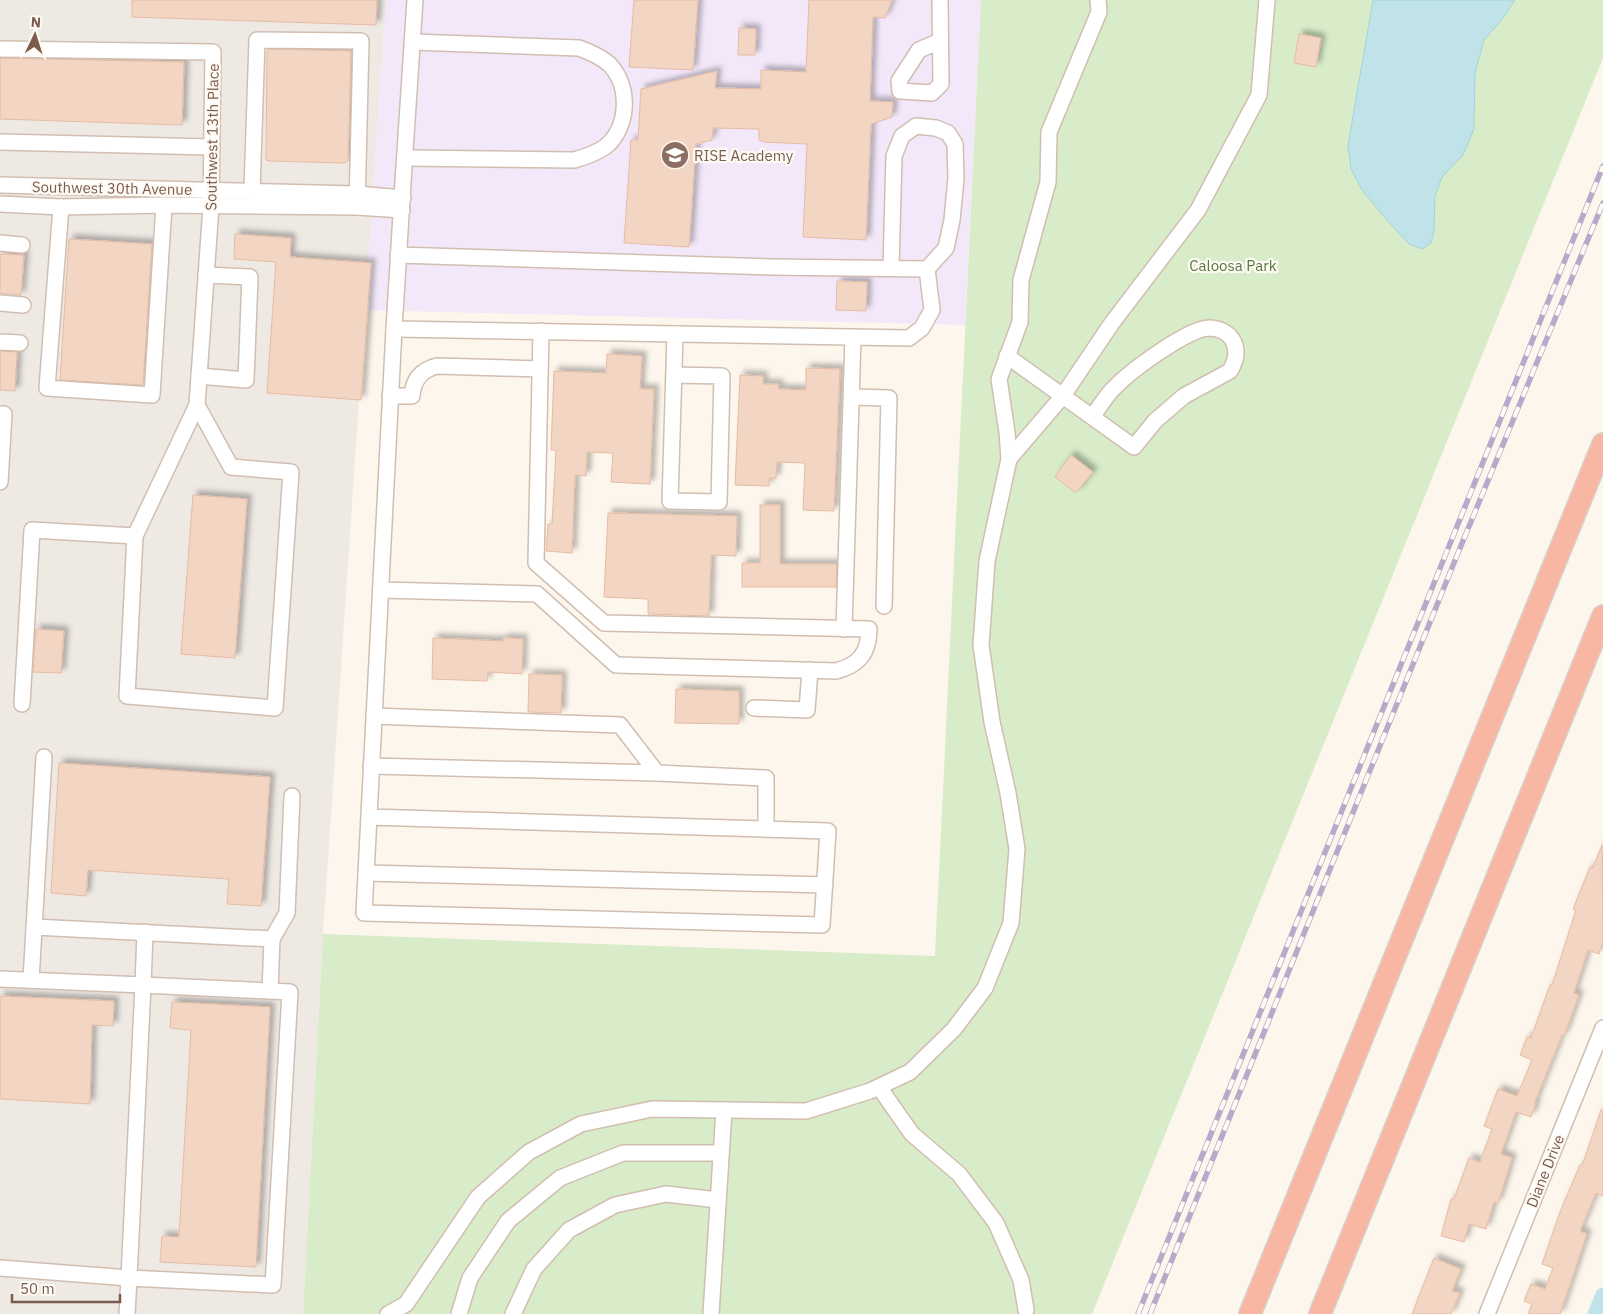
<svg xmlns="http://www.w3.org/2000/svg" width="1603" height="1314" viewBox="0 0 1603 1314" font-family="'IBM Plex Sans',sans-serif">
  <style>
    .industrial { fill: #efe9e4 }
    .education { fill: #f3e8fa }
    .green { fill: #d8ecc9 }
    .water { fill: #bfe3e8; stroke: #a5d3da }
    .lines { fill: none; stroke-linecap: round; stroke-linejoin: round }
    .canal { stroke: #bfe3e8; stroke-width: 15 }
    .building { fill: #f3d5c3; stroke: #e6bba3; filter: url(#shadow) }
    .minor-casing { stroke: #d1beb0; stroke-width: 18 }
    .highway-casing { stroke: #dad1cd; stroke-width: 24 }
    .minor { stroke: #fff; stroke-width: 15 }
    .highway { stroke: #f7b7a3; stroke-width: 21 }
    .rail-casing { stroke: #b9a8c9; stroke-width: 5.5 }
    .rail { stroke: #fffaf3; stroke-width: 4; stroke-dasharray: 11; stroke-linecap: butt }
    .labels { text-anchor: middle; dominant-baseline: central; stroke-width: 4.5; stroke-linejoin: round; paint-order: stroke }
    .street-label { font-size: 15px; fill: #7a5c4d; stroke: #fffaf3 }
    .education-label { font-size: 15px; fill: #785e54; stroke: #fffaf3; text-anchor: start }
    .park-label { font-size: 15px; fill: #537a41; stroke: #fffaf3 }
  </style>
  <defs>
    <filter id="shadow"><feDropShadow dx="4.5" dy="-4.5" stdDeviation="2.5" flood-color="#0004"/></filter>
  </defs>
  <rect width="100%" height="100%" fill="#fdf6ec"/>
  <polygon class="industrial" points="0,0 386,0 323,934 303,1314 0,1314"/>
  <polygon class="education" points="386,0 981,0 965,325 365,310"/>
  <polygon class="green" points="981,0 1603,0 1603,58 1092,1314 303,1314 323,934 935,956"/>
  <polygon class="water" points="1373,0 1515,0 1503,18 1484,40 1475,73 1474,129 1463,155 1442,177 1435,196 1434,230 1431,243 1422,249 1409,244 1386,219 1362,190 1351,169 1348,145"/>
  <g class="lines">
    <polyline class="canal" points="1595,1314 1603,1295"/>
  </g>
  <g class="building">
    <polygon points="132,0 377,0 376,25 132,17"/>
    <polygon points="634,0 698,0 693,70 629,67"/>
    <polygon points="809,0 892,0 885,18 873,17 870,101 893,102 892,117 871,124 866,240 803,237 807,144 764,142 759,140 759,129 713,128 712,140 696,144 689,247 624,243 631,140 638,140 641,89 717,71 715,88 761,89 761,70 806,72"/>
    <polygon points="739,28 756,29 755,55 738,55"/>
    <polygon points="1299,34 1321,38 1316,67 1294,63"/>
    <polygon points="269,49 351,51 348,161 344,163 270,161 266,160 267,53"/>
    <polygon points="0,58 184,62 182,125 0,119"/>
    <polygon points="235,234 291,238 290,257 371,263 361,400 267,393 276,262 234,259"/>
    <polygon points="69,239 152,244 143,385 60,380"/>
    <polygon points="0,254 24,255 21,295 0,293"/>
    <polygon points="837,281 867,282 866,311 836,310"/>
    <polygon points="0,351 17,352 15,391 0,390"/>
    <polygon points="607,354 642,356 640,389 654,389 650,484 611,482 613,453 587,452 586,476 575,475 572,553 546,551 548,524 552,524 556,450 551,450 554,371 606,373"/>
    <polygon points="806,368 840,369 834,511 803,510 805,463 777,462 776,478 769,478 769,486 735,485 740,375 763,376 763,384 779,384 778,389 806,390"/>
    <polygon points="1071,455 1093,472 1076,493 1055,477"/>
    <polygon points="193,495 247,499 235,658 181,654"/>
    <polygon points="760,505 780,505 780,564 837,564 836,587 742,587 742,563 760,563"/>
    <polygon points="608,513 737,516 736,556 711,555 709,616 648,614 648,599 604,597"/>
    <polygon points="36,629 64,631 61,673 33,672"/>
    <polygon points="433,638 503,641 503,638 523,639 522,674 488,672 487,681 432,679"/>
    <polygon points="529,674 562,675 561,713 528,712"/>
    <polygon points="676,689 739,691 739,724 675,723"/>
    <polygon points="59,763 270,777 261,906 227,904 229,879 88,870 86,896 51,893"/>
    <polygon points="1602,845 1603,940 1599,954 1588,950 1574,993 1579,995 1564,1036 1562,1035 1535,1102 1536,1103 1531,1117 1516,1112 1501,1154 1512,1158 1498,1203 1494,1202 1486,1229 1469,1224 1464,1242 1441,1236 1451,1199 1454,1199 1469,1158 1480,1162 1492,1129 1484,1126 1498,1089 1517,1096 1532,1060 1520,1055 1527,1037 1531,1038 1550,985 1552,985 1576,910 1573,909 1590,867 1593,868"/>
    <polygon points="0,996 114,1001 113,1026 92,1025 90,1104 0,1099"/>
    <polygon points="172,1002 270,1007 256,1267 160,1262 162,1236 179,1237 191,1030 170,1028"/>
    <polygon points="1601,1110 1603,1110 1603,1196 1596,1193 1580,1231 1587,1234 1560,1314 1528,1314 1532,1304 1524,1301 1531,1284 1545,1289 1553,1268 1542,1264 1560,1212 1580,1165 1582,1166"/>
    <polygon points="1434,1258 1461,1269 1452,1291 1460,1293 1451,1314 1412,1314"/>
  </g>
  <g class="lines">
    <defs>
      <g id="minor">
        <polyline points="940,41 919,50 899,81 900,91 932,93 941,84 940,0"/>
        <polyline points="0,49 213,52 211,206 197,405 135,536 32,530 22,704"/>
        <polyline points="0,142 212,147"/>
        <path d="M406,158L574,160C585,157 595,154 605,147C629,128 631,86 609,64C600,56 590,52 579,48L413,42"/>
        <polyline points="0,185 357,194 403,198"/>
        <polyline points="252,191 257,40 361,41 357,207"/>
        <polyline points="0,204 61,207 164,205 357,207 402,210"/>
        <polyline points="61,207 47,388 152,395 164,205"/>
        <polyline points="0,243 22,245"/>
        <polyline points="398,255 772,267 927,269"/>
        <polyline points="0,303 23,305"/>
        <polyline points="394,329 909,338 922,328 932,310 927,269 946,248 952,220 956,178 955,144 948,133 936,128 916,126 902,136 894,156 891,268"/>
        <polyline points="0,342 20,343"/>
        <path d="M1007,356L1134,447L1155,421L1184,396L1230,371C1236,361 1239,350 1232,339C1227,332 1218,328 1209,328C1187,329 1132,370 1116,386C1107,394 1100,406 1093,416"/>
        <polyline points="674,375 722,376 719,502 670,501 675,334"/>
        <polyline points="199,376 246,380 250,277 206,275"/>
        <path d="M390,396H412C413,380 421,370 437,366L540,369"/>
        <polyline points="852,397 889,398 884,606"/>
        <polyline points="0,414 4,414 0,482"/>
        <polyline points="1009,459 1062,397 1112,323 1198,210 1259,95 1267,0"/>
        <polyline points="135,536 127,696 275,708 291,472 231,467 197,405"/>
        <path d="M381,590L537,594L616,665L836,671C859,665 869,653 869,629L604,623L536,563L541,331"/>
        <polyline points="844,629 853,337"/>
        <polyline points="754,708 807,710 810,670"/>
        <polyline points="374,716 620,725 657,773 766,778 766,829"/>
        <polyline points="371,766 657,773"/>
        <path d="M369,817L828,831L822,925L364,913L394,329C400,219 408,110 415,0"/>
        <polyline points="366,873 825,885"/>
        <polyline points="34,927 272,939 270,991"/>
        <polyline points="272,939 287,913 292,796"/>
        <polyline points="0,979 143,985 145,932"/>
        <polyline points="31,980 44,757"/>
        <polyline points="879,1087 912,1134 959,1174 996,1223 1021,1280 1026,1310"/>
        <polyline points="0,1268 129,1278 273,1285 290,992 143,985 129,1278 127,1314"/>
        <polyline points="388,1314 406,1304 478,1197 529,1152 581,1124 652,1109 806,1111 870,1091 910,1072 954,1029 985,988 1011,923 1017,849 1008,793 992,722 981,645 987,561 1009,459 1007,432 999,379 1020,322 1021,280 1048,182 1049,132 1099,12 1098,0"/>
        <polyline points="459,1314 470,1278 508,1221 560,1178 623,1153 721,1153"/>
        <polyline points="513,1314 534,1269 569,1230 615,1205 666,1194 718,1200"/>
        <polyline points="711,1314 724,1110"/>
        <polyline points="1487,1314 1603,1028"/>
      </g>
      <g id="highway">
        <polyline points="1250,1314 1603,444"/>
        <polyline points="1320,1314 1603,616"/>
      </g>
    </defs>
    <use href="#minor" class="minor-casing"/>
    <use href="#highway" class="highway-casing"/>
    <use href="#minor" class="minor"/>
    <use href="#highway" class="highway"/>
    <defs>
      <g id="rail">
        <polyline points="1138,1314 1603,166"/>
        <polyline points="1150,1314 1458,553 1603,203"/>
      </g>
    </defs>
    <use href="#rail" class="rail-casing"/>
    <use href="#rail" class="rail"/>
  </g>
  <defs>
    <symbol id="school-disc" viewBox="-11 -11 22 22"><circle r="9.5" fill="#8d6e63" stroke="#fffaf3"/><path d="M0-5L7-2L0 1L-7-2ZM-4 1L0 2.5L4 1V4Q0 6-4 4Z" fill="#fff"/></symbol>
  </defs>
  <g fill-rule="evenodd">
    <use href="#school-disc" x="659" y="139" width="32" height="32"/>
  </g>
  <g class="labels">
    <g class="street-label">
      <text transform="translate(212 137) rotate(-89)">Southwest 13th Place</text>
      <text transform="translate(112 188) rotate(1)">Southwest 30th Avenue</text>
      <text transform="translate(1545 1171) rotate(-68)">Diane Drive</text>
    </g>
    <g class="education-label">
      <text x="694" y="155">RISE Academy</text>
    </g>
    <g class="park-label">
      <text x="1233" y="265">Caloosa Park</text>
    </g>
  </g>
  <g transform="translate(35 35) rotate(4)" stroke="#fffaf3" stroke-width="4" paint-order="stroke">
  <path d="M0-4L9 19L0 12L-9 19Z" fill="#7a5c4d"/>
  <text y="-8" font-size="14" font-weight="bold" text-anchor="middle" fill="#7a5c4d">N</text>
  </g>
  <path d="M12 1294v8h108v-8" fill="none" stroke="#7a5c4d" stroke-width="2.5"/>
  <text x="20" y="1294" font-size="15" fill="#7a5c4d" stroke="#fffaf3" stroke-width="4" paint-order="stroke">50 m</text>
</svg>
